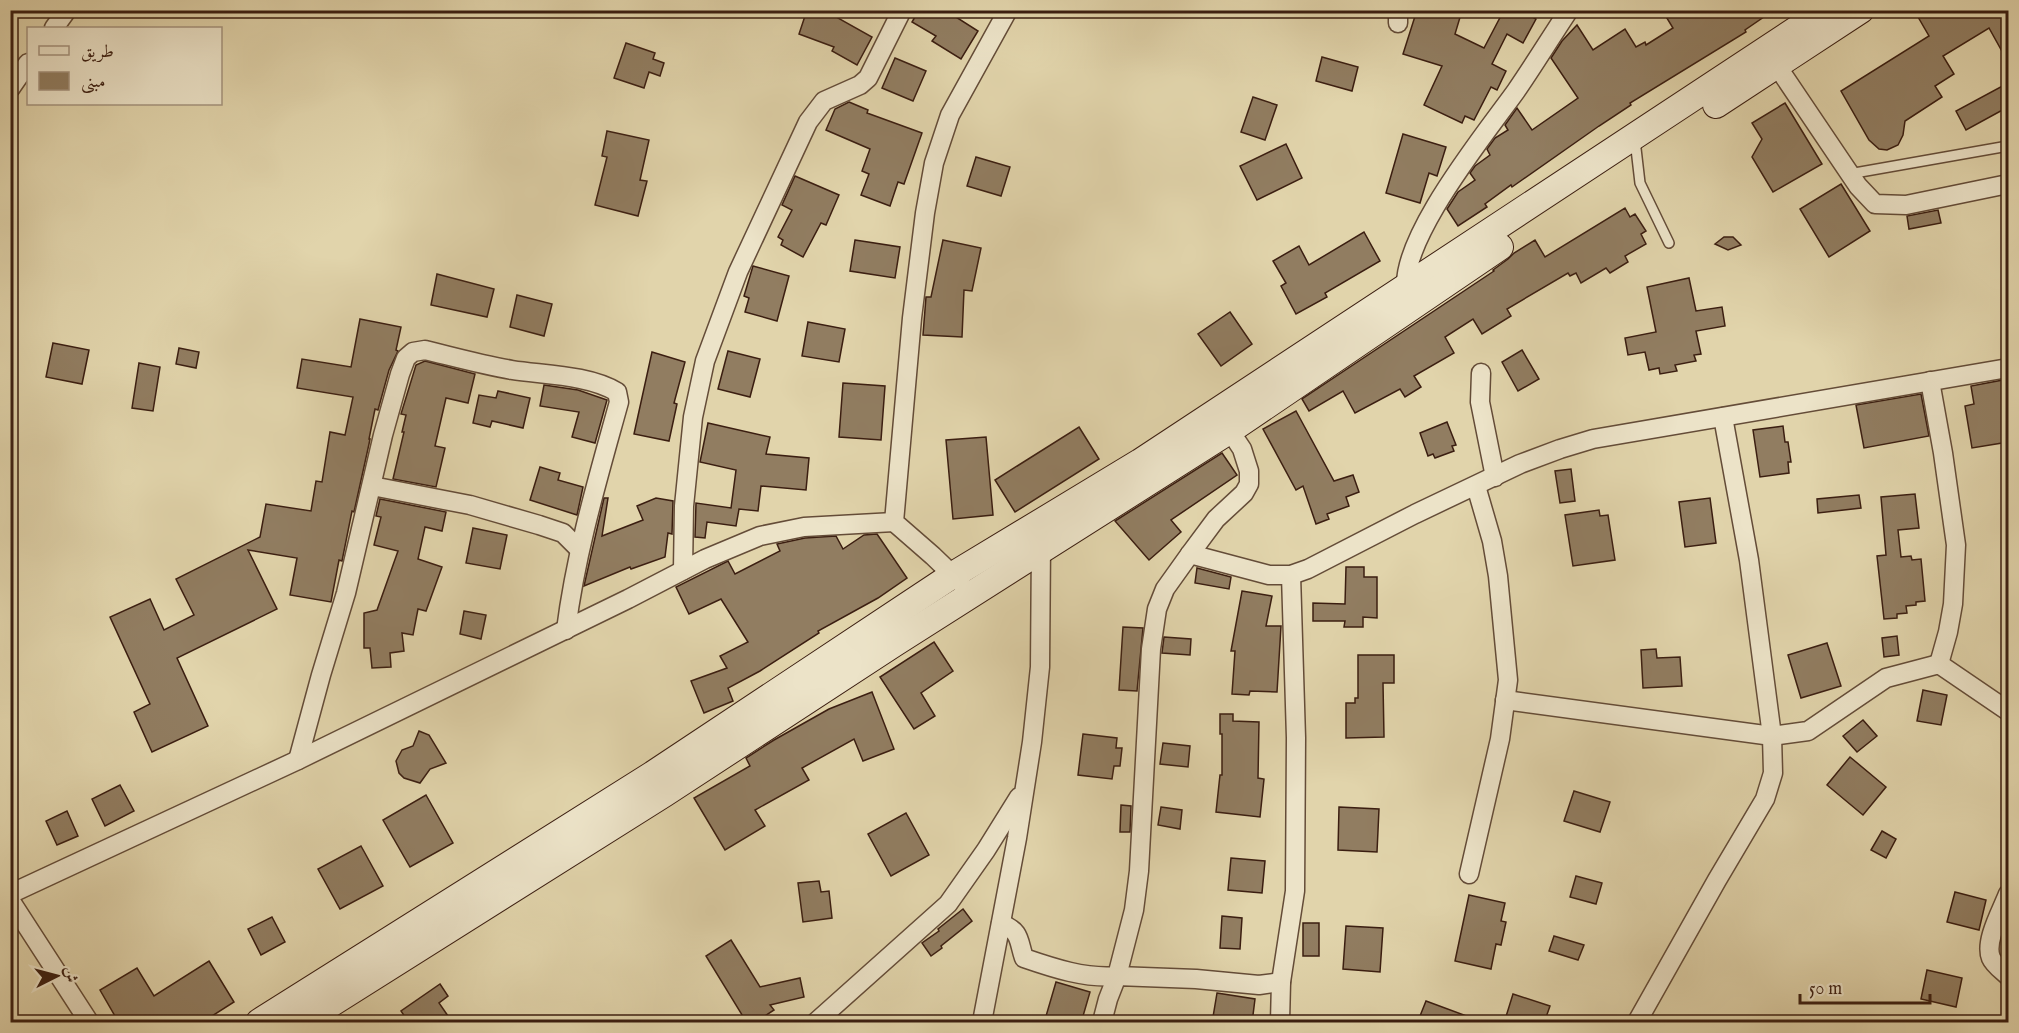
<svg xmlns="http://www.w3.org/2000/svg" width="2019" height="1033" viewBox="0 0 2019 1033" font-family="'IM FELL English',Amiri,serif">
  <style>
    .building { fill: #917d61; stroke: #3b1e11; stroke-width: 1.5 }
    .lines { fill: none; stroke-linecap: round; stroke-linejoin: round }
    .lane-casing { stroke: #644c38; stroke-width: 12 }
    .street-casing { stroke: #644c38; stroke-width: 21 }
    .secondary-casing { stroke: #3b1e11; stroke-width: 28 }
    .lane { stroke: #ece3c8; stroke-width: 9 }
    .street { stroke: #ece3c8; stroke-width: 18 }
    .secondary { stroke: #ece3c8; stroke-width: 26 }
  </style>
  <rect width="100%" height="100%" fill="#e1d4ab"/>
  <filter id="stains"><feTurbulence type="fractalNoise" baseFrequency=".00333" numOctaves="4"/><feColorMatrix values="0 0 0 0 .2 0 0 0 0 .09 0 0 0 0 .02 0 0 0 .5 -.17"/></filter>
  <radialGradient id="worn" r=".72"><stop offset=".6" stop-color="#630" stop-opacity="0"/><stop offset="1" stop-color="#630" stop-opacity=".3"/></radialGradient>
  <g class="building">
    <polygon points="807,10 838,10 836,17 872,37 857,65 832,51 834,47 799,34"/>
    <polygon points="919,10 945,10 978,31 961,59 932,41 936,36 912,22"/>
    <polygon points="1417,10 1450,10 1461,14 1455,34 1484,48 1504,10 1520,10 1536,19 1523,43 1507,34 1492,64 1506,71 1497,90 1491,87 1474,120 1465,116 1462,123 1424,105 1442,66 1403,54"/>
    <polygon points="1662,10 1774,10 1745,30 1746,32 1630,103 1631,105 1599,126 1512,187 1511,185 1485,204 1487,207 1458,226 1447,209 1458,192 1475,180 1470,173 1475,166 1490,155 1487,149 1495,138 1508,130 1505,125 1517,108 1532,130 1578,98 1551,58 1562,41 1577,25 1593,50 1625,29 1636,47 1645,42 1646,45 1673,28"/>
    <polygon points="1914,10 2008,10 2008,62 1989,28 1943,56 1954,74 1935,86 1942,97 1905,121 1903,135 1898,145 1887,150 1879,149 1869,140 1841,91 1929,36"/>
    <polygon points="626,43 655,53 653,59 664,63 660,76 649,72 644,88 614,78"/>
    <polygon points="1322,57 1358,67 1352,91 1316,81"/>
    <polygon points="895,58 926,71 913,101 882,88"/>
    <polygon points="2008,83 2008,107 1966,130 1956,111"/>
    <polygon points="1253,97 1277,105 1265,140 1241,132"/>
    <polygon points="849,102 868,110 867,113 922,133 904,184 898,182 890,206 861,195 869,174 862,171 870,149 826,130 835,109"/>
    <polygon points="1785,103 1822,164 1773,192 1752,157 1762,139 1752,123"/>
    <polygon points="607,131 649,140 640,180 647,181 638,216 595,205 607,157 602,156"/>
    <polygon points="1403,134 1446,147 1437,176 1429,173 1420,203 1386,193"/>
    <polygon points="1286,144 1302,178 1257,200 1240,166"/>
    <polygon points="976,157 1010,167 1001,196 967,186"/>
    <polygon points="795,176 839,195 826,225 821,223 803,257 781,245 783,240 778,237 792,210 782,205"/>
    <polygon points="1841,184 1870,231 1829,257 1800,209"/>
    <polygon points="1625,208 1630,217 1635,214 1646,231 1641,234 1646,244 1625,256 1628,262 1610,273 1606,268 1581,283 1576,273 1570,276 1568,273 1507,309 1511,316 1482,334 1473,319 1445,337 1454,353 1414,376 1421,387 1405,397 1400,389 1355,413 1343,391 1309,411 1302,399 1494,271 1493,270 1508,259 1514,253 1535,240 1545,257"/>
    <polygon points="1938,210 1941,223 1909,229 1907,216"/>
    <polygon points="1364,232 1380,261 1325,293 1327,297 1296,314 1281,286 1286,283 1273,261 1299,246 1309,265"/>
    <polygon points="1724,237 1733,237 1741,245 1728,250 1715,244"/>
    <polygon points="855,240 900,247 895,278 850,271"/>
    <polygon points="943,240 981,248 972,291 964,290 962,337 923,335 926,297 931,297"/>
    <polygon points="753,266 789,276 777,321 745,312 749,298 744,296"/>
    <polygon points="437,274 494,289 487,317 431,305"/>
    <polygon points="1689,278 1696,311 1722,307 1725,326 1696,331 1701,354 1694,355 1696,361 1675,365 1677,371 1660,374 1659,368 1649,370 1645,352 1628,355 1625,338 1656,332 1647,287"/>
    <polygon points="517,295 552,304 544,336 510,327"/>
    <polygon points="1230,312 1252,344 1221,366 1198,334"/>
    <polygon points="360,319 401,327 396,350 398,351 389,370 378,410 375,409 369,439 370,439 369,444 354,512 352,511 342,561 339,560 331,602 290,595 297,558 248,550 277,609 177,658 208,726 152,752 134,712 150,704 110,617 150,599 164,630 194,615 176,579 260,537 266,504 311,511 316,481 322,482 330,432 345,435 353,397 297,388 302,359 351,367"/>
    <polygon points="808,322 845,329 839,362 802,356"/>
    <polygon points="53,343 89,350 82,384 46,377"/>
    <polygon points="179,348 199,352 196,368 176,364"/>
    <polygon points="1522,350 1539,379 1518,391 1502,362"/>
    <polygon points="728,351 760,359 750,397 718,389"/>
    <polygon points="652,352 685,362 674,403 677,404 669,441 634,434"/>
    <polygon points="425,361 475,374 468,403 446,398 435,446 445,448 436,487 393,479 404,432 402,432 406,415 401,414 416,365"/>
    <polygon points="139,363 160,367 153,411 132,408"/>
    <polygon points="2003,380 2006,399 2008,399 2008,442 1972,448 1965,406 1974,404 1971,386"/>
    <polygon points="843,383 885,386 881,440 839,437"/>
    <polygon points="544,385 578,390 607,400 595,443 572,437 579,412 540,406"/>
    <polygon points="498,391 530,398 523,428 492,421 490,427 473,423 479,395 496,398"/>
    <polygon points="1921,394 1929,436 1864,448 1856,405"/>
    <polygon points="1296,411 1334,481 1353,475 1359,492 1346,497 1349,506 1327,514 1329,519 1316,524 1303,486 1296,490 1263,429"/>
    <polygon points="1447,422 1456,445 1452,446 1454,451 1435,458 1433,454 1428,456 1420,433"/>
    <polygon points="708,423 770,437 766,454 809,458 806,490 761,486 758,511 739,509 736,526 707,522 705,538 695,537 696,503 731,508 736,470 700,462"/>
    <polygon points="1783,426 1785,442 1788,442 1791,462 1788,462 1789,473 1760,477 1753,430"/>
    <polygon points="1079,427 1099,459 1015,512 995,480"/>
    <polygon points="986,437 993,515 953,519 946,440"/>
    <polygon points="1222,453 1237,475 1171,520 1181,532 1149,560 1115,521"/>
    <polygon points="540,467 560,473 558,480 583,487 577,515 530,500"/>
    <polygon points="1571,469 1575,501 1560,503 1555,471"/>
    <polygon points="1915,494 1919,528 1898,530 1901,557 1911,556 1912,560 1921,559 1925,601 1916,602 1916,605 1906,606 1907,613 1897,614 1897,618 1884,619 1877,556 1886,555 1881,497"/>
    <polygon points="1859,495 1861,508 1818,513 1817,499"/>
    <polygon points="604,498 608,498 602,536 643,520 637,506 656,498 673,501 672,534 668,533 665,557 631,569 630,567 584,586"/>
    <polygon points="1710,498 1716,543 1685,547 1679,502"/>
    <polygon points="380,499 446,512 442,531 425,527 418,559 442,567 426,611 418,609 413,635 402,633 404,651 390,653 391,667 372,668 370,648 364,648 364,613 377,610 398,551 374,545 381,517 376,516"/>
    <polygon points="1599,510 1600,516 1608,515 1615,560 1573,566 1565,515"/>
    <polygon points="473,528 507,535 500,569 466,563"/>
    <polygon points="877,534 907,578 878,598 818,631 819,633 760,671 728,688 733,701 704,713 691,681 727,668 720,656 748,642 721,599 689,614 676,587 728,561 735,574 780,551 777,544 805,538 836,536 843,549 864,535"/>
    <polygon points="1346,567 1364,567 1364,577 1377,577 1377,618 1363,617 1363,627 1344,627 1345,621 1313,621 1313,603 1345,604"/>
    <polygon points="1197,568 1231,577 1229,589 1195,583"/>
    <polygon points="1242,591 1272,596 1266,626 1281,626 1277,692 1250,691 1249,695 1232,694 1235,651 1231,651"/>
    <polygon points="464,611 486,615 481,639 460,634"/>
    <polygon points="1123,627 1143,628 1137,691 1119,690"/>
    <polygon points="1897,636 1899,655 1884,657 1882,638"/>
    <polygon points="1164,637 1191,639 1190,655 1162,653"/>
    <polygon points="934,642 953,671 921,693 935,716 914,729 880,677"/>
    <polygon points="1827,643 1841,686 1801,698 1788,655"/>
    <polygon points="1656,649 1657,658 1680,657 1682,686 1643,688 1641,650"/>
    <polygon points="1358,655 1394,655 1394,683 1383,683 1384,737 1346,738 1346,703 1355,703 1355,698 1358,698"/>
    <polygon points="1923,690 1947,695 1941,725 1917,721"/>
    <polygon points="872,692 894,749 863,761 854,739 802,768 809,780 755,810 765,826 725,850 694,798 750,766 746,758 774,740 829,709"/>
    <polygon points="1220,714 1233,714 1233,721 1259,722 1258,778 1264,779 1260,817 1216,812 1220,775 1222,775 1222,734 1220,734"/>
    <polygon points="1863,720 1877,736 1857,752 1843,736"/>
    <polygon points="419,731 429,735 446,763 430,769 420,783 404,778 399,773 396,761 402,750 413,746"/>
    <polygon points="1083,734 1117,738 1116,748 1122,748 1120,766 1114,766 1112,779 1078,775"/>
    <polygon points="1163,743 1190,746 1188,767 1160,764"/>
    <polygon points="1850,757 1886,787 1863,815 1827,785"/>
    <polygon points="120,785 134,811 105,826 92,799"/>
    <polygon points="1574,791 1610,802 1600,832 1564,821"/>
    <polygon points="426,795 453,843 410,867 383,820"/>
    <polygon points="1121,805 1131,806 1130,832 1120,832"/>
    <polygon points="1161,807 1182,810 1180,829 1158,825"/>
    <polygon points="1339,807 1379,809 1377,852 1338,850"/>
    <polygon points="67,811 78,836 57,845 46,821"/>
    <polygon points="906,813 929,855 891,876 868,834"/>
    <polygon points="1882,831 1896,839 1886,858 1871,850"/>
    <polygon points="361,846 383,886 340,909 318,869"/>
    <polygon points="1231,858 1265,861 1262,893 1228,890"/>
    <polygon points="1576,876 1602,883 1596,904 1570,897"/>
    <polygon points="819,881 821,892 829,891 832,918 803,922 798,883"/>
    <polygon points="1955,892 1986,900 1979,930 1947,922"/>
    <polygon points="1469,895 1505,903 1501,921 1506,922 1501,945 1496,944 1491,969 1455,961"/>
    <polygon points="963,909 972,921 941,946 942,948 931,956 922,943 939,931 938,929"/>
    <polygon points="1222,916 1242,918 1240,949 1220,948"/>
    <polygon points="272,917 285,942 261,955 248,929"/>
    <rect x="1303" y="923" width="16" height="33"/>
    <polygon points="1346,926 1383,928 1380,972 1343,969"/>
    <polygon points="1554,936 1584,945 1578,960 1549,951"/>
    <polygon points="731,940 760,987 800,978 804,997 770,1005 774,1010 754,1023 747,1023 706,956"/>
    <polygon points="209,961 234,1002 201,1023 119,1023 100,990 137,968 154,996"/>
    <polygon points="1927,970 1962,978 1956,1007 1921,999"/>
    <polygon points="1056,982 1090,992 1081,1023 1044,1023"/>
    <polygon points="440,984 448,996 439,1003 448,1016 440,1023 409,1023 401,1011"/>
    <polygon points="1217,993 1255,999 1252,1023 1212,1023"/>
    <polygon points="1513,994 1550,1006 1544,1023 1504,1023"/>
    <polygon points="1426,1001 1480,1021 1480,1023 1439,1023 1420,1016"/>
  </g>
  <g class="lines">
    <defs>
      <g id="lane">
        <polyline points="1635,140 1640,183 1669,243"/>
        <polyline points="1849,174 2008,146"/>
      </g>
      <g id="street">
        <polyline points="1398,10 1398,23"/>
        <polyline points="54,28 67,10"/>
        <polyline points="1771,57 1858,186 1875,204 1906,205 2008,184"/>
        <polyline points="10,89 28,63"/>
        <path d="M1407,294C1395,244 1486,133 1516,91C1534,65 1551,37 1569,10"/>
        <polyline points="1481,373 1480,402 1495,477"/>
        <polyline points="1930,381 1943,453 1956,545 1953,604 1948,632 1939,664"/>
        <polyline points="372,486 470,505 539,525 563,533 579,549"/>
        <polyline points="1190,554 1269,575 1291,575 1308,569 1415,514 1520,464 1560,449 1593,439 2008,368"/>
        <polyline points="683,570 684,506 693,417 705,361 738,272 808,122 824,101 860,85 868,78 902,10"/>
        <polyline points="961,583 933,556 894,522 912,318 925,213 934,163 950,115 1008,10"/>
        <polyline points="1505,700 1772,736 1808,731 1886,678 1939,664 2008,711"/>
        <path d="M298,760L321,675L346,593L383,435L400,374L406,358L413,352L425,350C454,357 483,365 512,370C545,375 589,375 617,392L619,402C598,478 576,551 566,630"/>
        <polyline points="1469,874 1500,739 1508,680 1498,576 1492,541 1476,486"/>
        <polyline points="10,894 298,760 628,599 705,559 760,536 804,527 894,522"/>
        <path d="M2008,894C2002,910 1984,941 1991,958C1994,965 2003,971 2008,976"/>
        <polyline points="10,900 89,1022"/>
        <path d="M1001,924C1021,931 1018,940 1024,958C1053,968 1086,979 1117,976L1134,910L1139,871L1151,649L1157,609L1165,589L1190,554L1216,519L1244,493L1249,484V471L1242,449L1224,422"/>
        <polyline points="816,1022 948,904 986,850 1019,797"/>
        <polyline points="982,1022 1017,838 1032,742 1040,667 1041,543"/>
        <polyline points="1102,1022 1108,999 1117,976 1196,979 1259,985 1281,982"/>
        <polyline points="1280,1022 1281,982 1295,891 1296,738 1291,575"/>
        <polyline points="1637,1022 1717,880 1765,799 1773,773 1772,736 1749,560 1723,417"/>
      </g>
      <g id="secondary">
        <polyline points="1716,105 1861,10"/>
        <polyline points="259,1022 653,774 953,575 1140,462 1826,10"/>
        <polyline points="302,1022 664,794 895,643 1229,431 1500,247"/>
      </g>
    </defs>
    <use href="#lane" class="lane-casing"/>
    <use href="#street" class="street-casing"/>
    <use href="#secondary" class="secondary-casing"/>
    <use href="#lane" class="lane"/>
    <use href="#street" class="street"/>
    <use href="#secondary" class="secondary"/>
  </g>
  <rect width="2019" height="1033" fill="none" stroke="#e1d4ab" stroke-width="36"/>
  <rect x="12" y="12" width="1995" height="1009" fill="none" stroke="#3b1e11" stroke-width="3"/>
  <rect x="18" y="18" width="1983" height="997" fill="none" stroke="#3b1e11" stroke-width="1.5"/>
  <rect x="27" y="27" width="195" height="78" fill="#ece3c8" stroke="#a5947f" stroke-width="1.5"/>
  <rect x="39" y="46" width="30" height="9" fill="#ece3c8" stroke="#a5947f" stroke-width="1.5"/>
  <text x="81" y="57" font-size="18" fill="#3b1e11">طريق</text>
  <rect x="39" y="72" width="30" height="18" fill="#917d61" stroke="#a5947f" stroke-width="1.5"/>
  <text x="81" y="87" font-size="18" fill="#3b1e11">مبنى</text>
  <g transform="translate(57 976) rotate(84)" stroke="#ece3c8" stroke-width="4.5" paint-order="stroke">
  <path d="M0-4.5L10 22L0 15L-10 22Z" fill="#3b1e11"/>
  <text y="-9" font-size="16" font-weight="bold" text-anchor="middle" fill="#3b1e11">ش</text>
  </g>
  <path d="M1800 994v9h130v-9" fill="none" stroke="#3b1e11" stroke-width="3"/>
  <text x="1809" y="994" font-size="18" fill="#3b1e11" stroke="#ece3c8" stroke-width="4.5" paint-order="stroke">50 m</text>
  <rect width="100%" height="100%" filter="url(#stains)"/>
  <rect width="100%" height="100%" fill="url(#worn)"/>
</svg>
